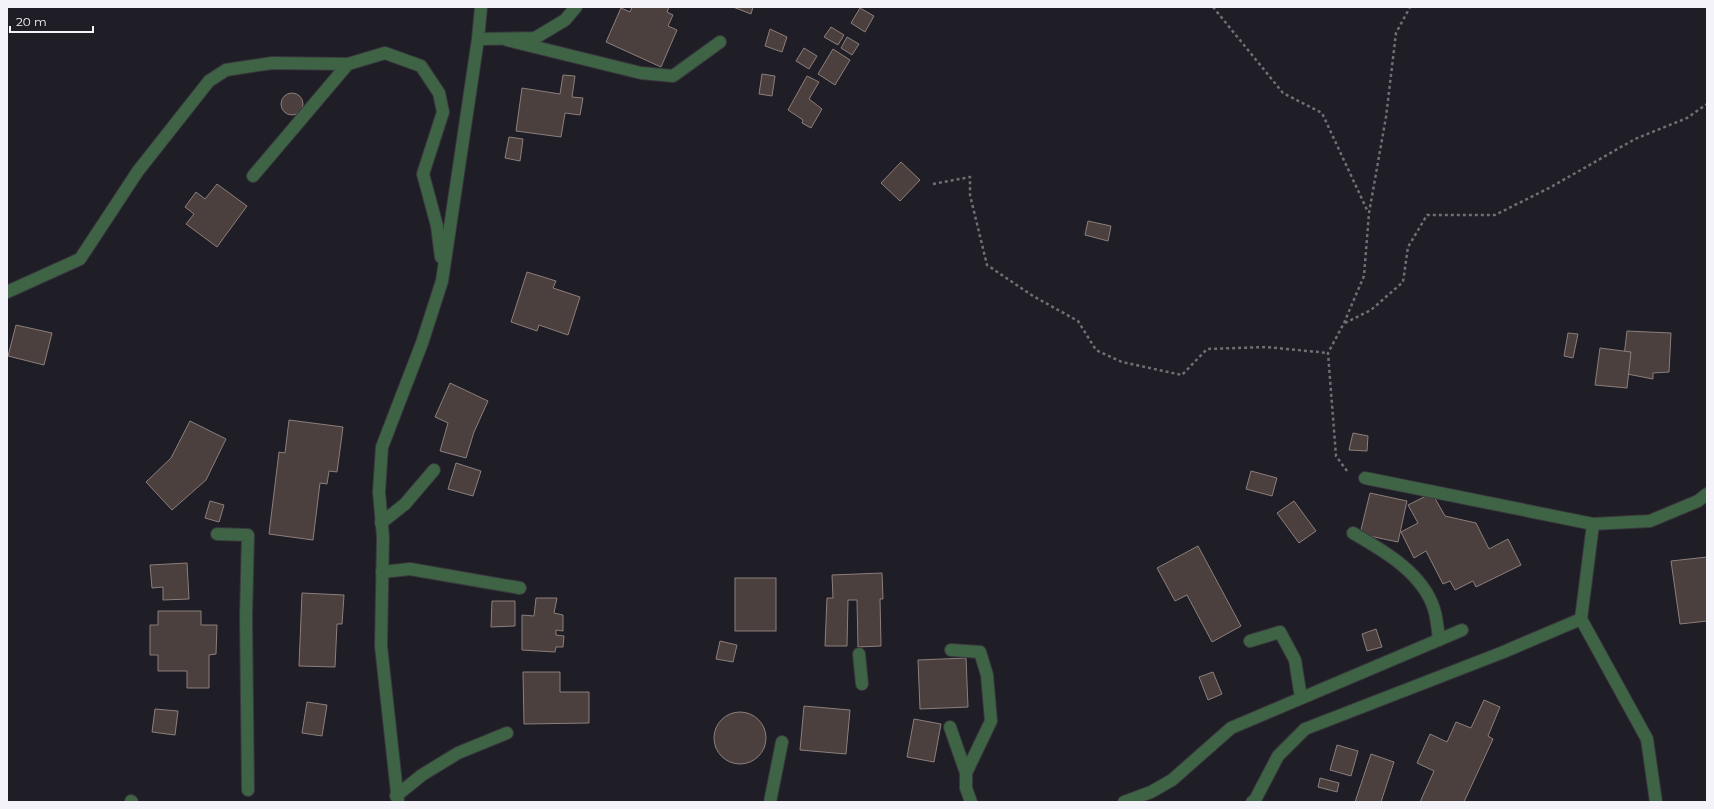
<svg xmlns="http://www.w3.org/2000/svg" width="1714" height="809" viewBox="0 0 1714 809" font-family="Montserrat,sans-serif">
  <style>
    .building { fill: #4b403e; stroke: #8c7f7d }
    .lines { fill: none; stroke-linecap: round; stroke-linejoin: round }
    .minor-casing { stroke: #39373e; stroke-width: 14 }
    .path { stroke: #706f76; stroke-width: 2.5; stroke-dasharray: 3 3; stroke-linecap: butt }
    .minor { stroke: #3e6345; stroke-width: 12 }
  </style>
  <rect width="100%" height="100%" fill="#1f1d25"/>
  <g class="building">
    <polygon points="632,7 669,7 667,12 673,15 668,26 677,30 661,67 606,42 621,8 630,12"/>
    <polygon points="733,7 753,7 751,14"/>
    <polygon points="860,8 874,16 865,32 851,23"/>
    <polygon points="831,27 844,35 838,45 824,37"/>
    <polygon points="770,29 787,37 782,52 765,46"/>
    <polygon points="847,37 859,44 852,55 841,48"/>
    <polygon points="804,48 817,56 809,69 796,61"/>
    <polygon points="833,49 850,60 835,85 818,74"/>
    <polygon points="762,74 775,76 772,96 759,94"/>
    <polygon points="563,75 575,76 572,97 583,98 580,115 565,113 561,137 516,131 522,88 560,94"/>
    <polygon points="807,76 819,82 809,99 822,109 811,128 802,123 803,120 788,110"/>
    <circle cx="292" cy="104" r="11"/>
    <polygon points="509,137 523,139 520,161 505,158"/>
    <polygon points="901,162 920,180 900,201 881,183"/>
    <polygon points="217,184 247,206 217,247 186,224 194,214 185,207 196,192 205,199"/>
    <polygon points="1088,221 1111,226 1108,241 1085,235"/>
    <polygon points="527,272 556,281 553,288 580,297 568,335 539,325 537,331 511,322"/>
    <polygon points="16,325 52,333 44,365 8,356"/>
    <polygon points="1627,331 1671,333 1669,372 1653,373 1653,379 1622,373"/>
    <polygon points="1568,333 1578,334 1573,358 1564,356"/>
    <polygon points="1600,348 1631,352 1627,388 1595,385"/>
    <polygon points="450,383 488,401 474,432 466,458 440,451 448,423 435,417"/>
    <polygon points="289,420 343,427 337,472 329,471 327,484 320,483 313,540 269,534 279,452 285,453"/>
    <polygon points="190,421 226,439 206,480 172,510 146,482 171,458"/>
    <polygon points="1353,433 1368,436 1367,451 1349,450"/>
    <polygon points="456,463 481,471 473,496 448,489"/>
    <polygon points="1251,471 1277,478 1272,496 1246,489"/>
    <polygon points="1370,493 1407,501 1398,542 1360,534"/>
    <polygon points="1432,493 1445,516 1476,523 1489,549 1508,539 1521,565 1476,587 1473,581 1455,590 1450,581 1443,584 1426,551 1414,558 1401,532 1418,523 1408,505"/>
    <polygon points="210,501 224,505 219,522 205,518"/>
    <polygon points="1294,501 1316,531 1299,543 1277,513"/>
    <polygon points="1198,546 1241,626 1212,642 1187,595 1175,601 1157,568"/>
    <polygon points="1707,557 1707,621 1680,624 1671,561"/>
    <polygon points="187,563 189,599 163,600 163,587 152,588 150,565"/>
    <polygon points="882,573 883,599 880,599 881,646 858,647 857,600 848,600 847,646 825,646 827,598 833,598 832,575"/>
    <rect x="735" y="578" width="41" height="53"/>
    <polygon points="302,593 344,595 342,624 337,624 335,667 299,666"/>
    <polygon points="536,598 557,598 554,613 563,615 563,631 556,630 556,635 564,636 563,647 556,647 555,652 522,650 522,615 534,616"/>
    <polygon points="492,601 515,601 515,626 491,627"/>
    <polygon points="158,611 201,611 201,625 217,625 216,654 209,655 209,688 187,688 187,671 158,671 158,655 150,655 150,625 158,625"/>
    <polygon points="1376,629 1382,647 1367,651 1362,634"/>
    <polygon points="720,641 737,645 733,662 716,659"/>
    <polygon points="966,658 968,707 920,709 918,660"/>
    <polygon points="523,672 560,672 560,692 589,692 589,723 524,724"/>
    <polygon points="1213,672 1222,694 1208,700 1199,677"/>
    <polygon points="1484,700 1500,707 1488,736 1493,739 1464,802 1420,802 1434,771 1417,763 1430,734 1447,742 1456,722 1471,728"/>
    <polygon points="307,702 327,705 322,736 302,733"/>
    <polygon points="804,706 850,710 846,754 800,750"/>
    <polygon points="155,709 178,711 175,735 152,732"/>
    <circle cx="740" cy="738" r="26"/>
    <polygon points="914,719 941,724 934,762 907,757"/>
    <polygon points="1337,745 1358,751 1351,776 1330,770"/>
    <polygon points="1371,754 1394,762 1381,802 1355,802"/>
    <polygon points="1320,778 1339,783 1337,792 1318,787"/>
  </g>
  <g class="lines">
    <defs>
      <g id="minor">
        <polyline points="478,39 535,38 565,20 576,7"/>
        <polyline points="507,40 641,73 673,76 720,42"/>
        <polyline points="253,176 348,64 385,53 421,66 439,93 443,112 423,174 437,226 441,257"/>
        <polyline points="7,292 80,259 138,171 209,81 226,70 272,63 348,64"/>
        <polyline points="1365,478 1593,524 1650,521 1698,501 1707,494"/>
        <polyline points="381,523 405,504 434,470"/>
        <polyline points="1593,524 1581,619 1647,739 1656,802"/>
        <path d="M1353,533C1384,551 1423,573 1434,609C1437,619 1438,630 1439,640"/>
        <polyline points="217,534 248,535 246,616 248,790"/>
        <polyline points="382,572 410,569 520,588"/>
        <polyline points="1250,641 1280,632 1295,660 1301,698"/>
        <polyline points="951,650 980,652 987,675 991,721 966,773 966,788 971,802"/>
        <polyline points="859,654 862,684"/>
        <polyline points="950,727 966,773"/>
        <polyline points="396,796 422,775 458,753 507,733"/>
        <polyline points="131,801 132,802"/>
        <polyline points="398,802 381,646 383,537 379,492 382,447 422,343 442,281 478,39 481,7"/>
        <polyline points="770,802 782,742"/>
        <polyline points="1124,802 1151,792 1172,780 1231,728 1462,630"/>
        <polyline points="1252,802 1255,800 1278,756 1305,729 1501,653 1581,619"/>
      </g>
    </defs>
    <use href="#minor" class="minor-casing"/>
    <g class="path">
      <polyline points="1213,7 1283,93 1322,113 1368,212"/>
      <polyline points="933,184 970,177 970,195 987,265 1033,296 1078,321 1096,350 1122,362 1182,375 1207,349 1266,347 1328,353"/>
      <polyline points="1345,323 1371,310 1403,282 1408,247 1427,215 1495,215 1551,187 1635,139 1687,118 1707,104"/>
      <polyline points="1347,471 1336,456 1328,353 1344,323 1364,276 1369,213 1386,117 1396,33 1410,7"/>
    </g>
    <use href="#minor" class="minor"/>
  </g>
  <rect width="1714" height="809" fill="none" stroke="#f4f3f9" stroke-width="16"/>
  <path d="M10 26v6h83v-6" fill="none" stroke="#f4f3f9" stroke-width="2"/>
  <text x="16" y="26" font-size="12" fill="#f4f3f9" stroke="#1f1d25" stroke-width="3" paint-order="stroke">20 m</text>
</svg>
